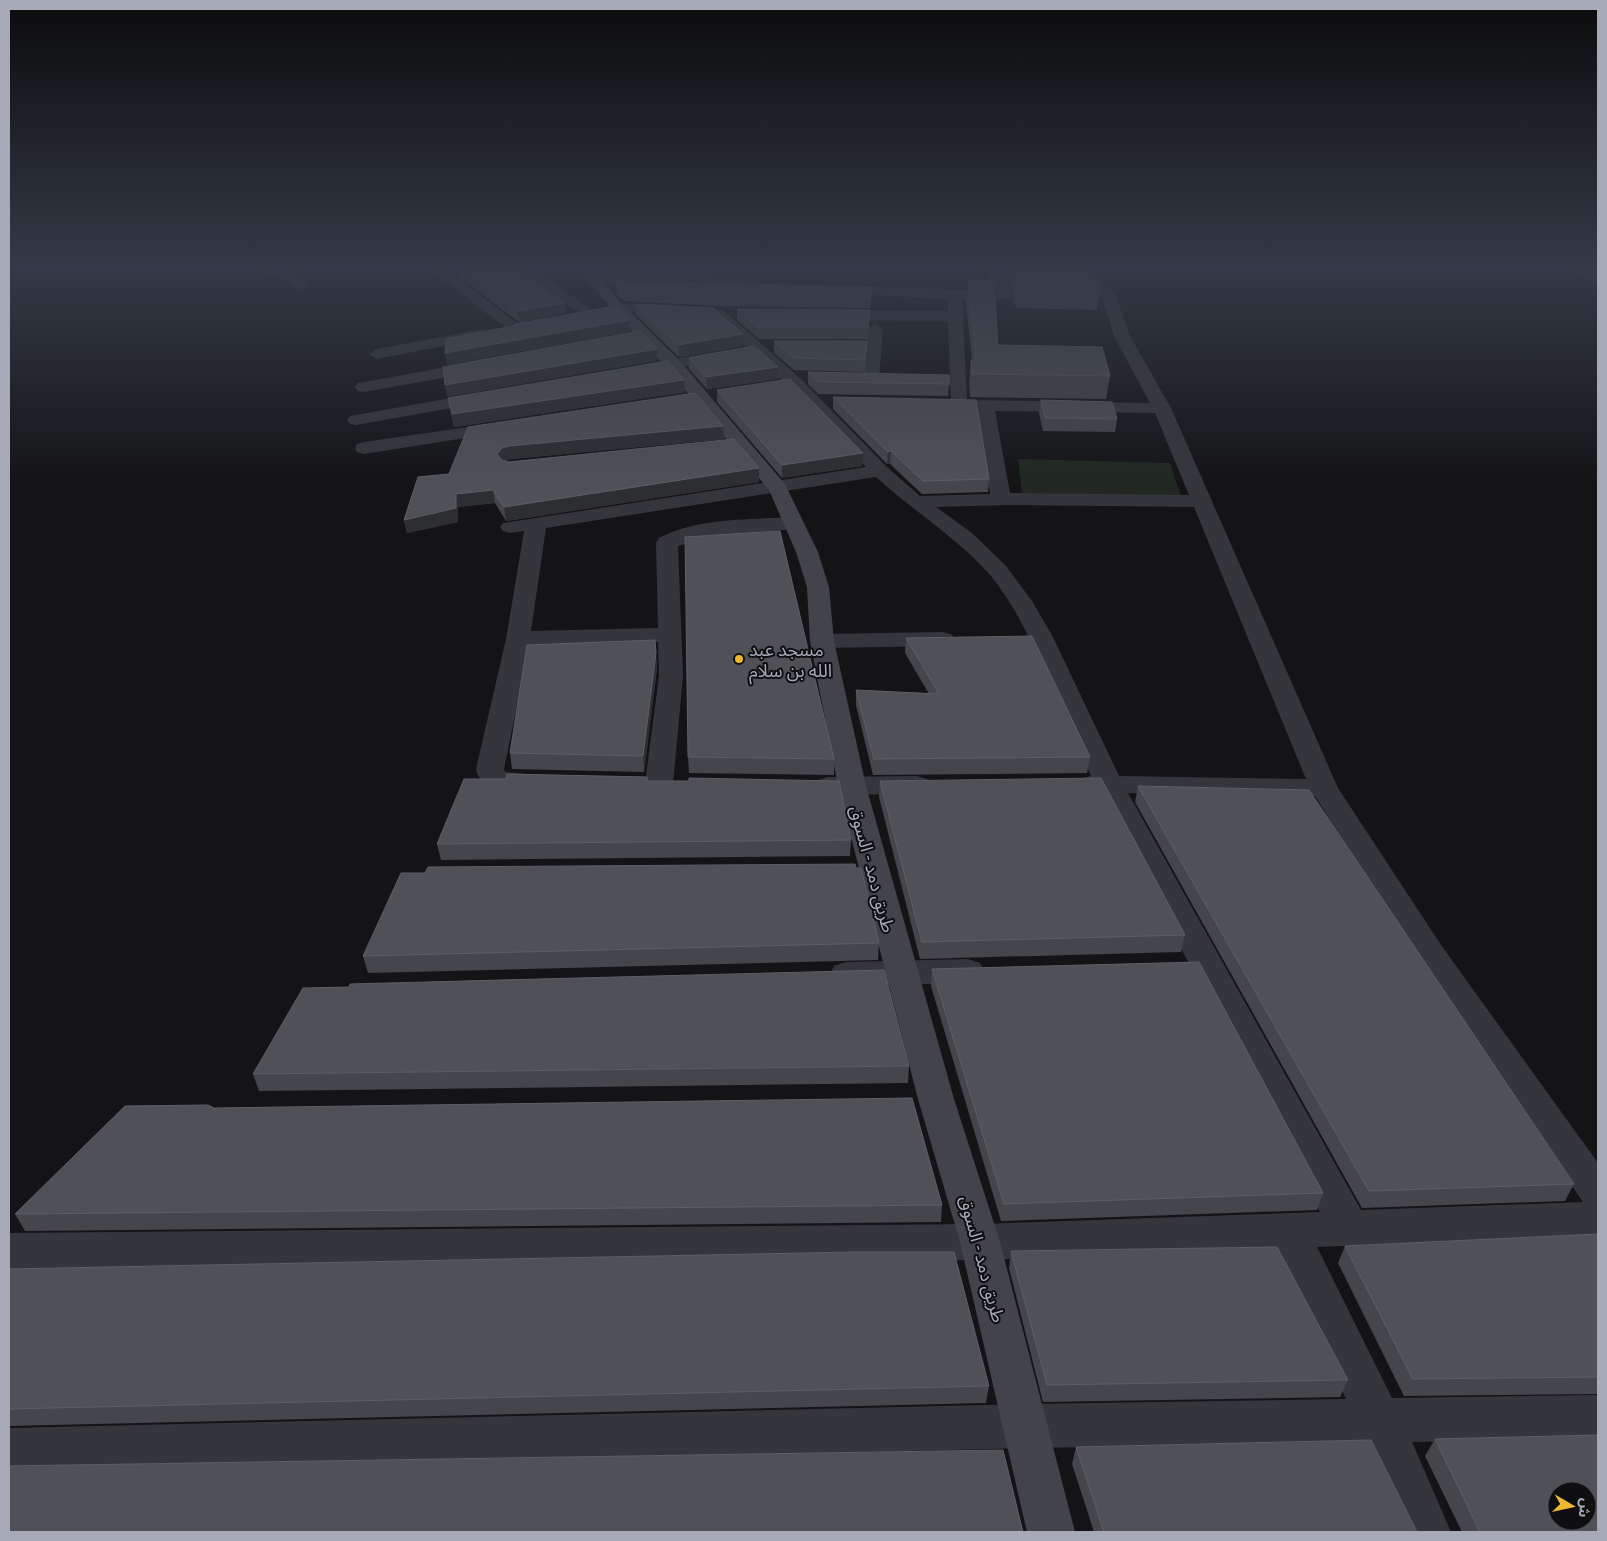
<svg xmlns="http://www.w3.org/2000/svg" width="1607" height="1541" viewBox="0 0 1607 1541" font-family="Ubuntu,'Noto Sans Arabic',sans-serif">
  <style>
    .green { fill: #202821 }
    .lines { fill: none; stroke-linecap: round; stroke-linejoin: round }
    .street { fill: #35363b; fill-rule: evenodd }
    .secondary { fill: #43444b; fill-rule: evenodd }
    .wall { fill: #45464b }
    .shaded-wall { fill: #2d2e31 }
    .building { fill: #505157; stroke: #5d5f66; fill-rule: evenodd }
    .poi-dot { fill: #f0b831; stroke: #0f0f11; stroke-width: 2 }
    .labels { text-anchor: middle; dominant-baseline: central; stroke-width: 4; stroke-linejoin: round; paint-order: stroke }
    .poi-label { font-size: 18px; fill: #a6aab6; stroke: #0f0f11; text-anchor: start }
    .street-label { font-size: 18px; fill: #a6aab6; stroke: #0f0f11 }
  </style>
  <rect width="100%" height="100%" fill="#141416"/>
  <polygon class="green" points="1018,459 1170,463 1181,496 1022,493"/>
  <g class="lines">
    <g class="street">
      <path d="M258,268C278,268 295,269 307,286L305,289H295L289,281L260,271Z"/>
      <polygon points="428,268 444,268 523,328 520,331 510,331"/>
      <polygon points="514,268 531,268 600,315 597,318 587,318"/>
      <path d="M585,268C645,268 701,273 760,282L767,286L760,290L691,280L592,272Z"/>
      <path d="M983,268H997L1012,291H1050L1057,295L1050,299H962L967,400L1150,403L1114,336L1102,297L1075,268H1090L1116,296L1130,336L1171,408L1338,788L1441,945L1598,1163V1236L1317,1247L1392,1398L1598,1395V1439L1412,1442L1451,1532H1403L1366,1443L1026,1448L9,1474V1428L1026,1404L1346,1399L1277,1248L980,1260L9,1269V1233L980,1224L1320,1212L1099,793L1083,790L1079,784L1083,778L1091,776C1077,744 1062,711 1048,679C1032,643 1016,607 991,576C959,539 913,511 876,477L546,528L531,631L658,628L656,543L659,538C699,517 750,520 794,517L801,519L804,523L801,527L794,529L708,537L678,546L683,676L673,784L669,790L659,792L649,790L645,784L659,676L658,642L529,646L504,769L505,772L545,776L549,782L545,788C525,793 480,795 476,769L506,639L524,531L510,533L503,531L500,527L503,523L866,467L789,387L713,316L710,313L713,310H723L801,379L887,467L920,496L990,494L977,411L935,409L932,405L935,401L951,400L950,385L912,384L906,383L904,379L906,375L912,374L950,375L948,321L832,320L824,315L832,310L948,311V299L833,293L826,289L833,285L998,291ZM995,411L1155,413L1189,495L1010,493ZM1009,505L1194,507L1306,779L1119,776L1053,637L1032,601L1006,566L972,533L936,507ZM1128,793L1315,796L1419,961L1583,1202L1361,1210Z"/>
      <polygon points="1566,268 1584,268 1598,275 1598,284"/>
      <polygon points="618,303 674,306 682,311 674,316 613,311 610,308 613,305"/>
      <polygon points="875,324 883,329 879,378 877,382 865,382 863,378 865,351 829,350 821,345 829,340 866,341 867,329"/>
      <polygon points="483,329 491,334 489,337 377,359 369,354 377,349"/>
      <polygon points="726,350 734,355 732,358 646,374 640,373 638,369 640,365 646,364"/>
      <polygon points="480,361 486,362 488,366 486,370 364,392 358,391 355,387 358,383 364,382"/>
      <polygon points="485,392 491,393 494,397 491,401 356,425 350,424 347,420 350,416 356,415"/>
      <polygon points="503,422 509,423 512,427 509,431 364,454 357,452 355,448 357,444 364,442"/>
      <polygon points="943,632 951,634 955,639 951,644 943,646 822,648 814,646 810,641 814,636 822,634"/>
      <polygon points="917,776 927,779 931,785 927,791 917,794 828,795 818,792 814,786 818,780 828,777"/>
      <polygon points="968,959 980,963 984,971 980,979 968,983 846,986 834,982 830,974 834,966 846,962"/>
    </g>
    <polygon class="secondary" points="578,268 593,268 623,305 679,360 785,484 818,552 829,587 834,641 866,786 954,1099 1000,1242 1075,1532 1027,1532 960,1242 918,1099 838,786 810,641 807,587 796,552 769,490 667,368 613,311"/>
  </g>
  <g class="wall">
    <polygon points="458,268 515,268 566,313 519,322 460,277"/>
    <polygon points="600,268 683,268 684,282 608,283 601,275"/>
    <polygon points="998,268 1080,268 1093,280 1093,281 1100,289 1097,310 1017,308 1013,301 1014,289 1013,289"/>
    <polygon points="968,281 998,345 1110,376 1106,399 970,397 969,384 971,360 972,360 966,302"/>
    <polygon points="616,284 871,297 870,308 718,306 624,301 617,295"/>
    <polygon points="635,304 743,334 743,346 679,357 636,315"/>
    <polygon points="737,309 869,321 868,339 759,339 737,320"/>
    <polygon points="774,341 867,341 865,372 794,370 774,353"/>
    <polygon points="689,358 778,367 778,379 707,389 689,369"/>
    <polygon points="808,372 949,384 948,396 818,394 808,384"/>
    <polygon points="684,380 685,392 454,427 448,398"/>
    <polygon points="717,390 862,466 782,478 717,402"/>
    <polygon points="833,397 989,479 988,492 922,494 890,464 887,464 833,409"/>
    <polygon points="1041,400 1117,419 1115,432 1043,431 1039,413"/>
    <polygon points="723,426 724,439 511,459 505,461 509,462 759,482 506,521 495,503 458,507 458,522 407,533 404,520 449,474 468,427"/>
    <polygon points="906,638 1090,757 1087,773 873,775 856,705 856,690 929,694 905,653"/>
    <polygon points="656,655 657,668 644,772 512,769 510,753"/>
    <polygon points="688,757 834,759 834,775 689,773"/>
    <polygon points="647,777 647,781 851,840 850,856 441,860 437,844 506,779"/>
    <polygon points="880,781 1185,935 1181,952 920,959 879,797"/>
    <polygon points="1138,786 1574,1184 1565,1201 1362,1208 1135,802"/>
    <polygon points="856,868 879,943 878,960 368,973 363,956"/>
    <polygon points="932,969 1323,1193 1317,1210 1001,1221 931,986"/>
    <polygon points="909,1066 908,1083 259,1091 253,1074"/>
    <polygon points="214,1108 942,1205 941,1222 25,1231 15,1214"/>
    <polygon points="1598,1234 1598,1394 1404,1396 1338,1263 1345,1246"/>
    <polygon points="1011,1251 1348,1380 1340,1397 1043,1402 1009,1268"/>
    <polygon points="9,1269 989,1386 986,1403 9,1426 9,1427"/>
    <polygon points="1435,1439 1598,1532 1462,1532 1425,1456"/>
    <polygon points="1076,1447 1417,1532 1094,1532 1072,1464"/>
  </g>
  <g class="shaded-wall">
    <polygon points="565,303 566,313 519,322 518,311"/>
    <polygon points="629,320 630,332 447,365 445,353"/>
    <polygon points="743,334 743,346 679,357 678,345"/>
    <polygon points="657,349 657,361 447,397 445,385"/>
    <polygon points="778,367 778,379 707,389 706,377"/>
    <polygon points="684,380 685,392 454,427 452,414"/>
    <polygon points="723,426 724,439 511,459 503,461 499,467 497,454 502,448 509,446"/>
    <polygon points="891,451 890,464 887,464 888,452"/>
    <polygon points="863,453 862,466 782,478 782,465"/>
    <polygon points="759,468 759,482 506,521 504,507"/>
    <polygon points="493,490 495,503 458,507 458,522 407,533 404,520 456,494"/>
    <polygon points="655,640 657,668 644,772 643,756"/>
  </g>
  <g class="building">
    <polygon points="460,268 515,268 565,303 518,311"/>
    <polygon points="603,268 683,268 683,271 607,273"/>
    <polygon points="1006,268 1080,268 1093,280 1014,279"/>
    <polygon points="1015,280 1097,281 1100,289 1019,287"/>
    <polygon points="968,281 994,281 998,345 1102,347 1110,376 972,374 971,360 976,360"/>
    <polygon points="685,283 872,287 871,297 718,295 623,291 616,284"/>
    <polygon points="635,304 713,308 743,334 678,345"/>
    <polygon points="616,306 629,320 445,353 446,339 518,325 515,324"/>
    <polygon points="737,309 870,310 868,328 758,328"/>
    <polygon points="640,331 657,349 445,385 443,367"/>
    <polygon points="774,341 867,341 865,360 794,358"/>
    <polygon points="754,346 778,367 706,377 689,358"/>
    <polygon points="668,361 684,380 452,414 448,398"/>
    <polygon points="808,372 949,375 949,384 818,382"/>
    <polygon points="790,379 863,453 782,465 717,390"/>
    <polygon points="695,393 723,426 509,446 502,448 497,454 502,460 509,462 734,439 759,468 504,507 493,490 456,494 456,508 404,520 418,477 449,474 468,427"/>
    <polygon points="833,397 976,400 989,479 923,481 891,451 888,452"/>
    <polygon points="1041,400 1112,402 1117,419 1045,418"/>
    <polygon points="780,531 834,759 688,757 685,537"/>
    <polygon points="1032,636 1090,757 874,759 856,690 939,694 906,638"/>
    <polygon points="655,640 656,653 643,756 510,753 527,645"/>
    <polygon points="507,774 647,777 647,781 689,781 689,778 839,781 851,840 437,844 464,779 506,779"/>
    <polygon points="1101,778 1185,935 922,942 880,781"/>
    <polygon points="1138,786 1309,790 1574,1184 1369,1191"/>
    <polygon points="855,864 856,868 861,868 879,943 363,956 401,873 425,873 428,867"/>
    <polygon points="1199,962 1323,1193 1004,1204 932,969"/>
    <polygon points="884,970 909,1066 253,1074 303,988 349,987 350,984"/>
    <polygon points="912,1098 942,1205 15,1214 125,1106 208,1105 214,1108"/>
    <polygon points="1598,1234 1598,1377 1413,1379 1345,1246"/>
    <polygon points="1277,1247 1348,1380 1047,1385 1011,1251"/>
    <polygon points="854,1252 954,1252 989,1386 9,1409 9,1269"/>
    <path d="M1598,1435V1532H1480L1435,1439ZM1557,1491H1587V1521H1557Z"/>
    <polygon points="1371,1440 1417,1532 1104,1532 1076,1447"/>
    <polygon points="1003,1450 1023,1532 9,1532 9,1466"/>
  </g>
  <linearGradient id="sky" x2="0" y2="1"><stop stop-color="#0b0b0c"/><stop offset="0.55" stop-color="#343a47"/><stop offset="1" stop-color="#343a47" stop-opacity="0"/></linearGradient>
  <rect width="1607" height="484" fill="url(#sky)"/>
  <circle class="poi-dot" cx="739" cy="659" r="5"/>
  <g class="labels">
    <g class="poi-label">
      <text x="749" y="649">مسجد عبد<tspan x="749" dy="21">الله بن سلام</tspan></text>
    </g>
    <g class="street-label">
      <text transform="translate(873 869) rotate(75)">طريق دمد - السوق</text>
      <text transform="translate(983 1259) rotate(75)">طريق دمد - السوق</text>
    </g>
  </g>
  <rect width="1607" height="1541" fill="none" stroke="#a6aab6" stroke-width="20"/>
  <g transform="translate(1572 1506) rotate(99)"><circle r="24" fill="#0f0f11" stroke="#4b4d53"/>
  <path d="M0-4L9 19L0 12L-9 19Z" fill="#f0b831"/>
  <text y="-8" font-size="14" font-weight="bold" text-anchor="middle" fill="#a6aab6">ش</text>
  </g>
</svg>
